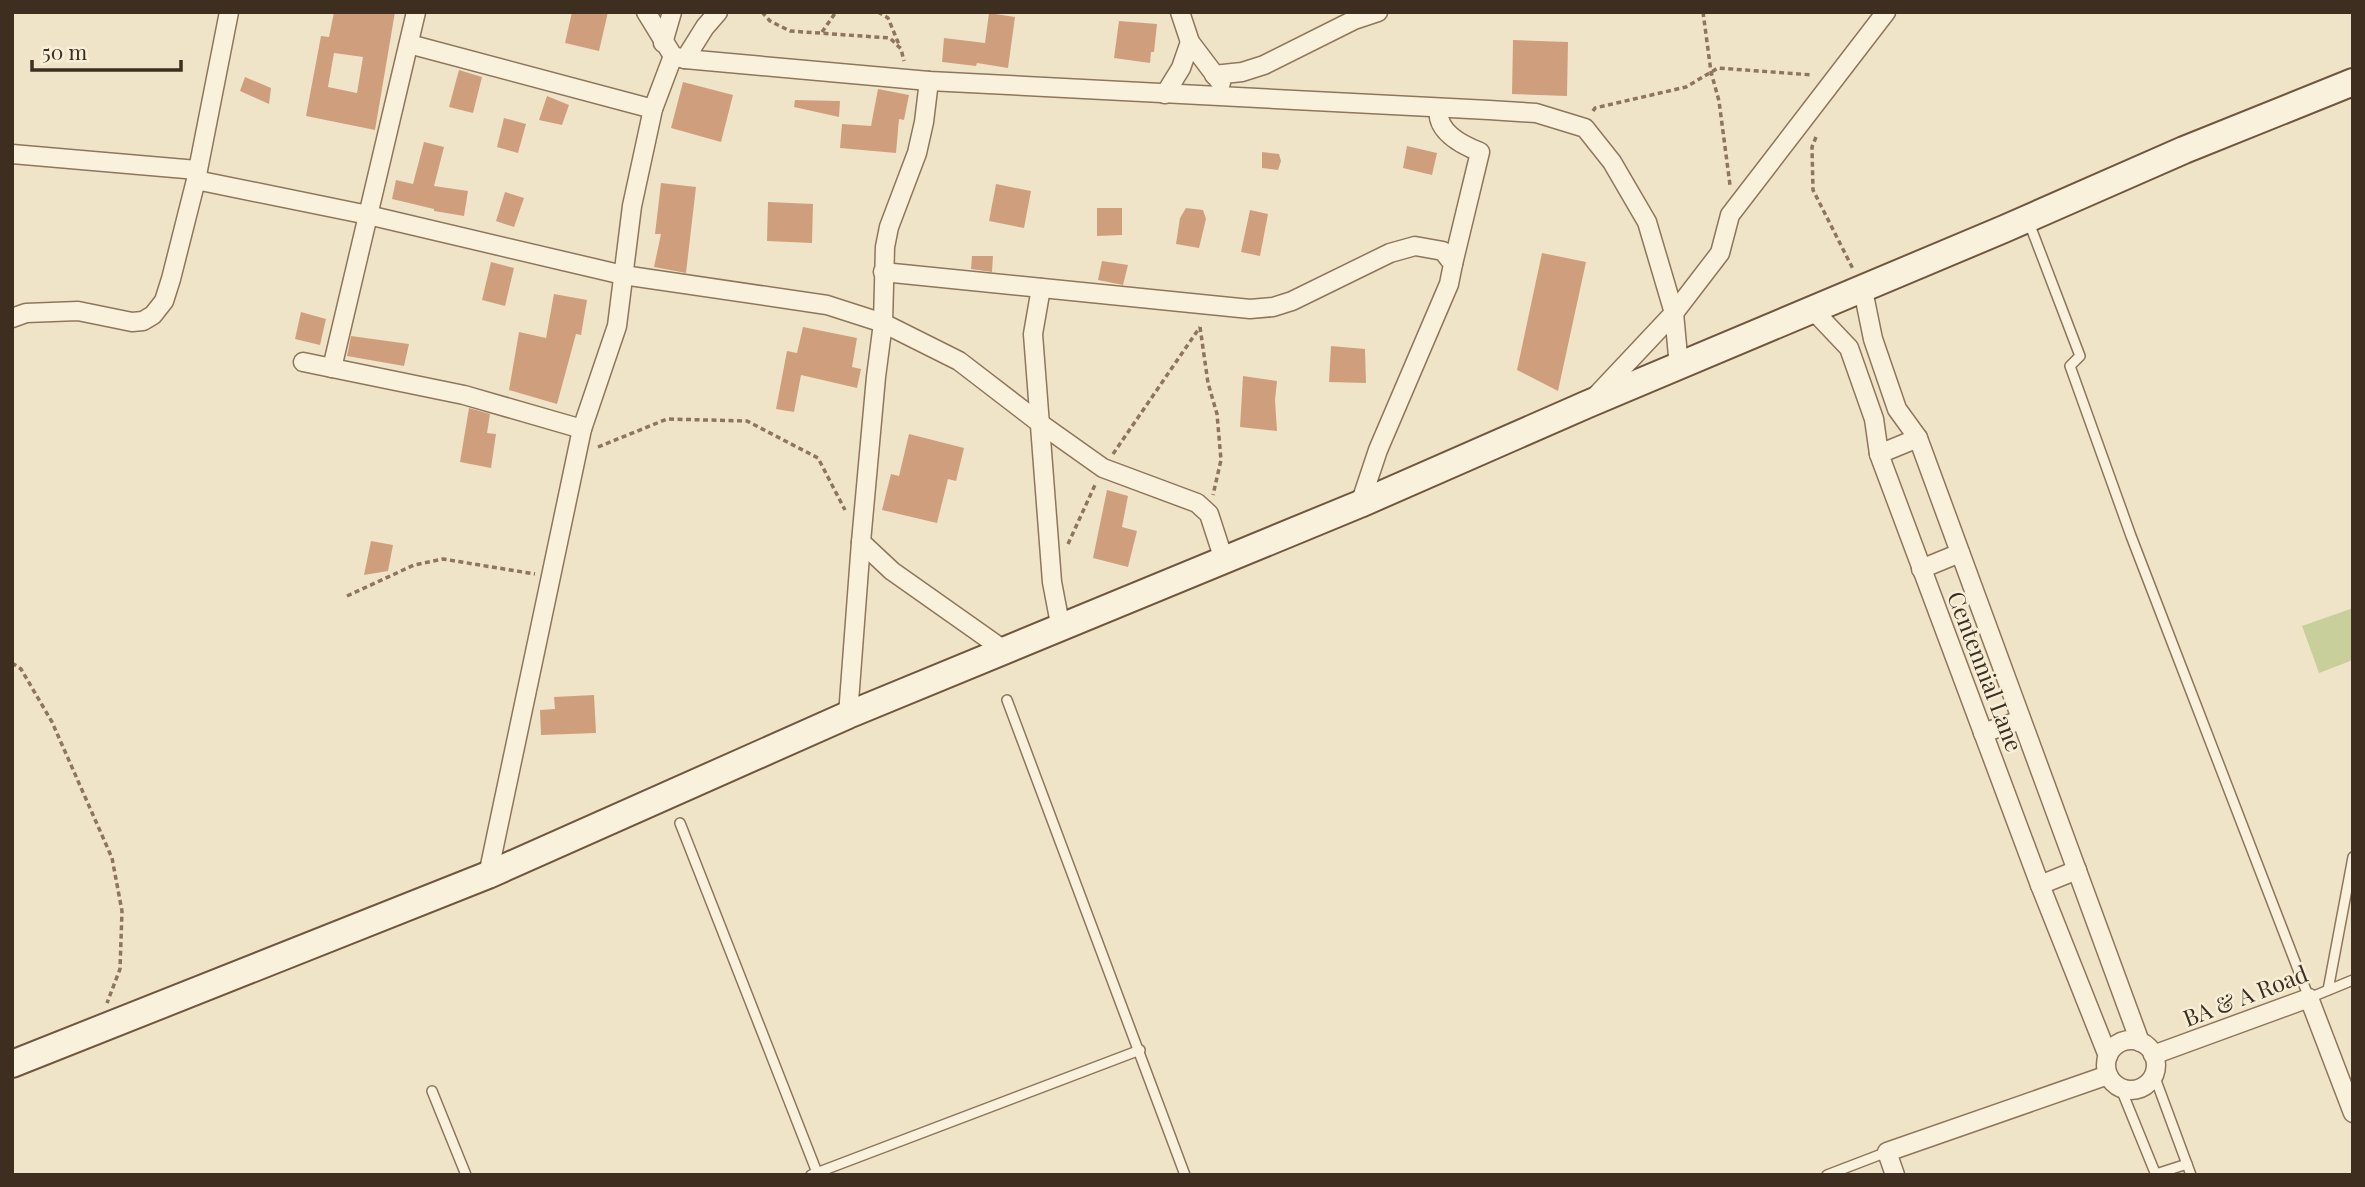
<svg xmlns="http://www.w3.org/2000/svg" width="2365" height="1187" viewBox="0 0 2365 1187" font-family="'Playfair Display',serif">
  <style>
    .green { fill: #c9cf9b }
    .building { fill: #cf9f7d; fill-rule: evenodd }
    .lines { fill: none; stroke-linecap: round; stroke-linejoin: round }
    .lane-casing { stroke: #8d765c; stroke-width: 12 }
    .street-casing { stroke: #8d765c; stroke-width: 21 }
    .secondary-casing { stroke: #6f573f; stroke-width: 30 }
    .path { stroke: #8d765c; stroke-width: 3.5; stroke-dasharray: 5 3.5; stroke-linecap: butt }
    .lane { stroke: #faf1dc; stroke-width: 9 }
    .street { stroke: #faf1dc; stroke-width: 18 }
    .secondary { stroke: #faf1dc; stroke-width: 26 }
    .labels { text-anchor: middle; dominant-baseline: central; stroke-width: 5; stroke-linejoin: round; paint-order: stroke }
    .street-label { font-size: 23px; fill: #3d2e20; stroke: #f7eed8 }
  </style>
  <rect width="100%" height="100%" fill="#f0e4c8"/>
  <polygon class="green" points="2353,608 2353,660 2319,673 2302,626"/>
  <g class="building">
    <path d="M334,12H395L375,130L306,116L321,36L329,37ZM334,53L363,57L357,93L328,87Z"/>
    <polygon points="572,12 608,12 599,51 565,43"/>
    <polygon points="989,13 1015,17 1008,68 977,63 976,66 942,62 944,38 985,43"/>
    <polygon points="1119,21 1157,24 1154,52 1151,52 1150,63 1114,58"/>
    <polygon points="1513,40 1568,42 1567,96 1512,94"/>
    <polygon points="459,70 482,77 473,113 449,107"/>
    <polygon points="245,77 271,88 269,104 240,91"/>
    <polygon points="683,82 733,95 721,142 671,128"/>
    <polygon points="878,89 909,95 904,120 899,119 896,153 840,148 842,124 871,126"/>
    <polygon points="547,96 569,105 562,125 539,120"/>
    <polygon points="795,100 840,101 839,117 794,107"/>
    <polygon points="504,118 526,124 518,153 497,147"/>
    <polygon points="424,142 444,147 434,186 468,191 464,216 434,211 434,209 392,199 396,180 413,184"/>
    <polygon points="1407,146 1437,153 1432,175 1403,168"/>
    <polygon points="1262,152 1279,154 1281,161 1278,170 1262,168"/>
    <polygon points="661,183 696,187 686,273 654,267 661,234 655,234"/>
    <polygon points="996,184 1031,191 1024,228 989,221"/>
    <polygon points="505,192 524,198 514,227 496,221"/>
    <polygon points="768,202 813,204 812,243 767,241"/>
    <polygon points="1097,208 1122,208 1122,235 1097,236"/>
    <polygon points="1186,208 1203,210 1206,219 1199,248 1176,244 1180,218"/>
    <polygon points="1250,210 1268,214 1260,256 1241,252"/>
    <polygon points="1542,253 1586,262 1558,391 1517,370"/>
    <polygon points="972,256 993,256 992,272 971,269"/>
    <polygon points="1102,261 1128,265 1123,285 1098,280"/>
    <polygon points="491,262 514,268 505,306 482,300"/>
    <polygon points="554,294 587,300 581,335 576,334 557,404 509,390 519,332 546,338"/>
    <polygon points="301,312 326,319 320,345 295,339"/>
    <polygon points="803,327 857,338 852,367 861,369 857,388 801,375 794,412 776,409 787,351 797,353"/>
    <polygon points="351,336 409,344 404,366 347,356"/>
    <polygon points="1331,346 1365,349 1366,383 1329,382"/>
    <polygon points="1243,376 1277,381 1275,400 1277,431 1240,427"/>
    <polygon points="469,408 490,414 487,433 496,434 491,468 460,462"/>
    <polygon points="909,434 964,448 956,481 948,479 937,523 882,510 891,474 899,476"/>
    <polygon points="1107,490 1128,496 1122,527 1137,531 1128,567 1093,558"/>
    <polygon points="371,541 393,545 388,571 364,575"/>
    <polygon points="594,695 596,733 541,735 540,710 555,709 554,697"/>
  </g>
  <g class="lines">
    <defs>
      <g id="lane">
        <polyline points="2028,220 2080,356 2070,366 2131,536 2309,998 2353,980"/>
        <polyline points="1007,700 1185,1175"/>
        <polyline points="680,823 818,1175"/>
        <polyline points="2328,990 2353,857"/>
        <polyline points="2154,1075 2191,1175"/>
        <polyline points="2121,1089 2156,1175"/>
        <polyline points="432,1091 466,1175"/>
        <polyline points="2156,1174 2187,1164"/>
        <polyline points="811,1175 1140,1050"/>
        <polyline points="1827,1175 1887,1152"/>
      </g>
      <g id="street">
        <polyline points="646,12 673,56 685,59 929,81 1489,110 1536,113 1585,128 1612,162 1647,222 1674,313 1679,367"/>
        <polyline points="1180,12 1190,42 1221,83"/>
        <polyline points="663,43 672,12"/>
        <polyline points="409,44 653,109"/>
        <polyline points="685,59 705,27 718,12"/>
        <polyline points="1214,75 1242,72 1264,65 1354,20 1378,12"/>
        <polyline points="929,81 924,122 917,153 889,227 885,247 883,323 876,377 861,542 892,571 1004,650"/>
        <polyline points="1165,94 1181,68 1190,42"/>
        <path d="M1439,108C1435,131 1462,145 1480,152L1453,264"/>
        <polyline points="12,154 197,170"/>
        <polyline points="196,180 368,215 623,275 827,305 883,323 959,361 1041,424 1103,468 1197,503 1209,514 1224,560"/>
        <polyline points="883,272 1250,309 1273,307 1292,301 1390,253 1415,246 1443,251 1453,264 1449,284 1378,450 1360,504"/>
        <polyline points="1041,288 1033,334 1052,582 1061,629"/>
        <polyline points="1863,290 1873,339 1897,409 1918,438 2140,1042"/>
        <polyline points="1813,310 1849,348 1874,419 1879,454 2040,885 2108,1056"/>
        <polyline points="12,318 26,313 78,311 132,322 143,321 153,315 164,301 171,279 196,180 229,12"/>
        <polyline points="303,362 464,395 582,429"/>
        <polyline points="332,368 416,12"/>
        <polyline points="1595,397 1674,313 1720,253 1730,215 1886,12"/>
        <polyline points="1879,454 1918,438"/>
        <polyline points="1921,569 1960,553"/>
        <polyline points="848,715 861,542"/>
        <polyline points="1983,733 2021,720"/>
        <polyline points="488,875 582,429 617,326 632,206 653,109 673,56"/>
        <polyline points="2040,885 2077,870"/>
        <circle cx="2131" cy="1065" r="25"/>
        <polyline points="2153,1055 2309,998 2353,1113"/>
        <polyline points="1895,1175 1887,1152 2108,1075"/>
      </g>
      <polyline id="secondary" points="12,1064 488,875 848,715 1360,504 1588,404 2004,229 2184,150 2353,82"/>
    </defs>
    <use href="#lane" class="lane-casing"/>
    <use href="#street" class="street-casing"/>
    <use href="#secondary" class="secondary-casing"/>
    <g class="path">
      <polyline points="762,12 770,21 790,31 890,38 901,49 904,61"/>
      <polyline points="878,12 888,18 900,47"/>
      <polyline points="1703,12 1711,72 1719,101 1730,185"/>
      <polyline points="822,32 836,12"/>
      <polyline points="1593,111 1595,108 1686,87 1718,68 1813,75"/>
      <polyline points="1816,137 1812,147 1813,190 1853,269"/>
      <polyline points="1200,327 1208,383 1217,414 1221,460 1213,495"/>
      <polyline points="598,447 667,419 747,421 818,458 845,510"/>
      <polyline points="1113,454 1200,327"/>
      <polyline points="1068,544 1095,485"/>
      <polyline points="347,596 414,565 443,559 535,574"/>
      <polyline points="12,663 21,669 52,722 112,858 122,911 120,969 107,1003"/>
    </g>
    <use href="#lane" class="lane"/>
    <use href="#street" class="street"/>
    <use href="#secondary" class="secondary"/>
  </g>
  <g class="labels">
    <g class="street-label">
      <text transform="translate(1986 671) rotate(69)">Centennial Lane</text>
      <text transform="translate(2245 995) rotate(-21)">BA &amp; A Road</text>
    </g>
  </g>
  <rect width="2365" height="1187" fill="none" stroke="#3d2e20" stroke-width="28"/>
  <path d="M32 60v10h149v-10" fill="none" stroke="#3d2e20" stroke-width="3.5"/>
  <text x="42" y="60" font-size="21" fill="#3d2e20" stroke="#f7eed8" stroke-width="5" paint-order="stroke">50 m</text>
</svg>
